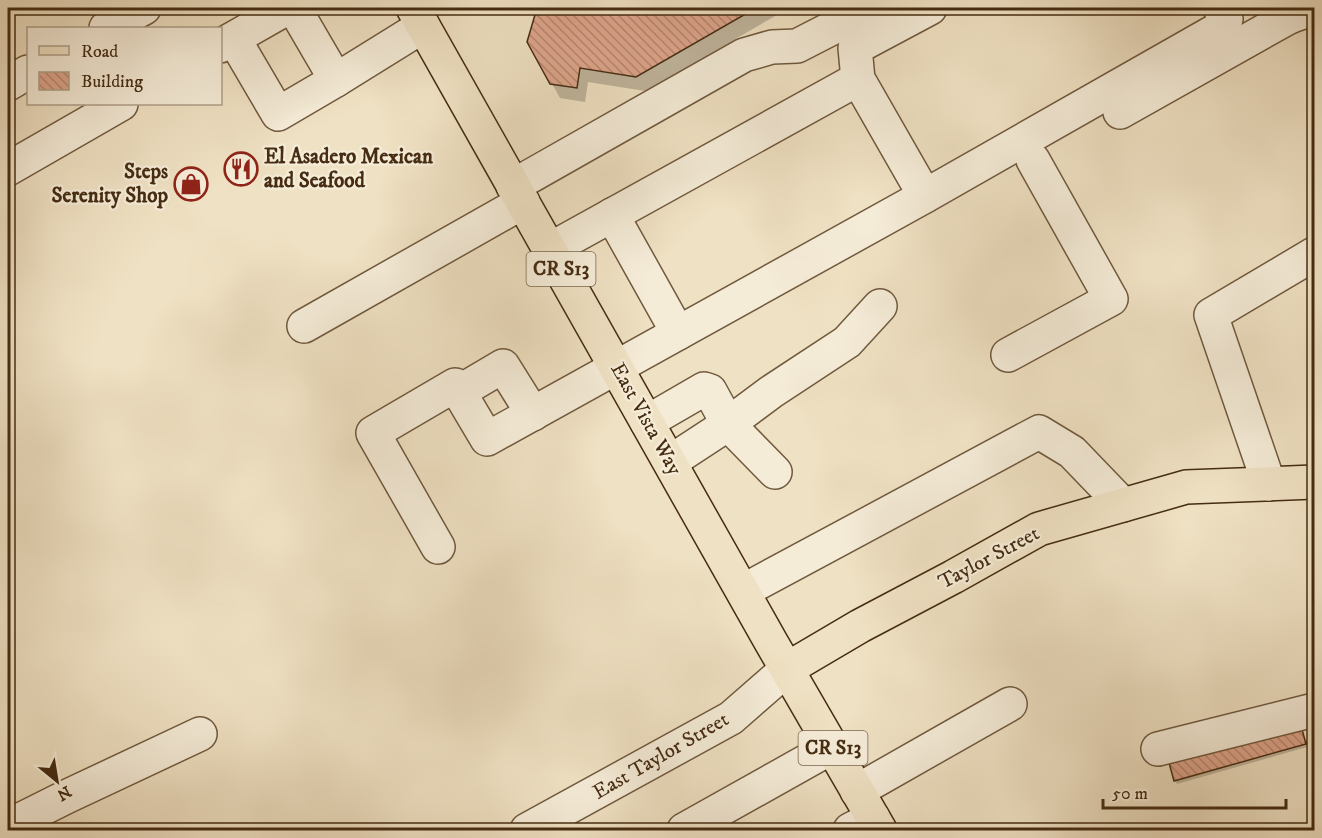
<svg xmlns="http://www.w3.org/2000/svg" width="1322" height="838" viewBox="0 0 1322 838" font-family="'IM FELL DW Pica',serif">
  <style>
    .shadow { fill: #0003 }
    .building { fill: url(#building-back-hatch); stroke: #452c12; stroke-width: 1.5 }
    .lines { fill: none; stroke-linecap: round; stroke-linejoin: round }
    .minor-casing { stroke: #70593e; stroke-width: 36 }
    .major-casing { stroke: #452c12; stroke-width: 36 }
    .minor { stroke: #f5ecd8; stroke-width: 33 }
    .major { stroke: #efe1c3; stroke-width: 33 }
    .labels { text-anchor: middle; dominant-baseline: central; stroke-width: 4.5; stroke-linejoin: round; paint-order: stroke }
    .shield { fill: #f5ecd8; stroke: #7a664d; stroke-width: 1.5 }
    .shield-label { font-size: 20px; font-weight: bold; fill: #452c12 }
    .poi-label { font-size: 21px; font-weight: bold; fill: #452c12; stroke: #f5ecd8; text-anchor: start }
    .street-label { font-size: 21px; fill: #452c12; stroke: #f5ecd8 }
  </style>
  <defs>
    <pattern id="building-back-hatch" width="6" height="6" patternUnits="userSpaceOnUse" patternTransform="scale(1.5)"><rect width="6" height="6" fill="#dea58c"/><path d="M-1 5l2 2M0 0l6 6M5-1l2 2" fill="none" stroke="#b68771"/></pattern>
  </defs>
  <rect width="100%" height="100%" fill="#efe1c3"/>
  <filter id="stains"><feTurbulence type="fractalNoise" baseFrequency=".00333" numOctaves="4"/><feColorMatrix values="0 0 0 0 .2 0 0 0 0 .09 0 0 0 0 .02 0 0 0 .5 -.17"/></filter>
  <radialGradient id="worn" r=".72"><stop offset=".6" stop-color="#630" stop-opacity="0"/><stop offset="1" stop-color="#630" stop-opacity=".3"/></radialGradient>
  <g class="shadow">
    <polygon points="538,8 789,8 645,91 588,82 585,102 560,98 529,42"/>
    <polygon points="1301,727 1307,747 1177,784 1175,780"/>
  </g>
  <g class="building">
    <polygon points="537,8 756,8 636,77 580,68 577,88 550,84 527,42"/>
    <polygon points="1300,722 1306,744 1174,781 1168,759"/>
    <polygon points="1314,726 1314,748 1306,744"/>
  </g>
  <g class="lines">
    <defs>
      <g id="minor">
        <polyline points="1289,17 1314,8"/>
        <polyline points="106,28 144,8"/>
        <polyline points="234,39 278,114 336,80 294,8"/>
        <polyline points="220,46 287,8"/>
        <polyline points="336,80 423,26"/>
        <polyline points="8,84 28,72"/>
        <polyline points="1120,112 1289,17 1283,8"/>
        <polyline points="8,169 121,104"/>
        <polyline points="513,186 744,55 772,47 797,46 871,8"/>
        <polyline points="925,196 858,79 855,48 930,8"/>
        <polyline points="612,215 678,333"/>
        <polyline points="549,250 858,79"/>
        <polyline points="304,326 523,202"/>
        <polyline points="1008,355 1111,299 1033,160"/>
        <polyline points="459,392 503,366 533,414"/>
        <polyline points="647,422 704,389 710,391 728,424 775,472"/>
        <polyline points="670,462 728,424 771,392 847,342 880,306"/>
        <polyline points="1269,484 1211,315 1314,254"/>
        <polyline points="438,547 373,433 455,385 487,439 925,196 1224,26 1226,19 1220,8"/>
        <polyline points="743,591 1039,432 1072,452 1123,505"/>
        <polyline points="1158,749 1314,710"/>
        <polyline points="857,791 1010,704"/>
        <polyline points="8,826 68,796 200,734"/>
        <polyline points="527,830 731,718 787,669"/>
        <polyline points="684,830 832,747"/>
        <polyline points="850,830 873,818"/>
      </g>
      <g id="major">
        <polyline points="413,8 771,642 880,830"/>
        <polyline points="787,669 860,626 953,577 1039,529 1186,487 1314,482"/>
      </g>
    </defs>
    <use href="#minor" class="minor-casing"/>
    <use href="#major" class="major-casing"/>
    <use href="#minor" class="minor"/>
    <use href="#major" class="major"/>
  </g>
  <defs>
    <symbol id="restaurant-ring" viewBox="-11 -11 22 22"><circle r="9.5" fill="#f5ecd8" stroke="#8f2418" stroke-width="1.5"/><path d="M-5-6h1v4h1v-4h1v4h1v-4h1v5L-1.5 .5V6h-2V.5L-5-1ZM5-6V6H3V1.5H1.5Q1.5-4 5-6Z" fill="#8f2418"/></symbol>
    <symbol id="shop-ring" viewBox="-11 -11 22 22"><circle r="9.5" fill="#f5ecd8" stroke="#8f2418" stroke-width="1.5"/><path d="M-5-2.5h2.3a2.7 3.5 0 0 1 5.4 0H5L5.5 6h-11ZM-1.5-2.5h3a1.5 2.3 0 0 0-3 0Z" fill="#8f2418"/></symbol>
  </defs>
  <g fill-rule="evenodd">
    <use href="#restaurant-ring" x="222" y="150" width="38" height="38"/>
    <use href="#shop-ring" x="172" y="165" width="38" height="38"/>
  </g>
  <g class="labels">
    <g class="shield">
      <rect x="526.5" y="252" width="69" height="34" rx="4.5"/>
      <rect x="798.5" y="731" width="69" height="34" rx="4.5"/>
    </g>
    <g class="shield-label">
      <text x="561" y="269">CR S13</text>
      <text x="833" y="748">CR S13</text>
    </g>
    <g class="poi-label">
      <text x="264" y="157">El Asadero Mexican<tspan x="264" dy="24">and Seafood</tspan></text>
      <text x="168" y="172" text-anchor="end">Steps<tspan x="168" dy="24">Serenity Shop</tspan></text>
    </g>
    <g class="street-label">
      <text transform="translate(646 419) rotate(61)">East Vista Way</text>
      <text transform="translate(989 558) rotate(-28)">Taylor Street</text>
      <text transform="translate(661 756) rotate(-30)">East Taylor Street</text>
    </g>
  </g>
  <rect width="1322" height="838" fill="none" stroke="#efe1c3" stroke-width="30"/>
  <rect x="9" y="9" width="1304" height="820" fill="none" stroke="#452c12" stroke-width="3"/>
  <rect x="15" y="15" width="1292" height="808" fill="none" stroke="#452c12" stroke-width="1.5"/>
  <rect x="27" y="27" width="195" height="78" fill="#f5ecd8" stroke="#af9f89" stroke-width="1.5"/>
  <rect x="39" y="46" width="30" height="9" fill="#efe1c3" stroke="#af9f89" stroke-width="1.5"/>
  <text x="81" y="57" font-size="18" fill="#452c12">Road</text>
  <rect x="39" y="72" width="30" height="18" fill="url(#building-back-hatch)" stroke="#af9f89" stroke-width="1.5"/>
  <text x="81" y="87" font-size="18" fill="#452c12">Building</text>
  <g transform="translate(57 781) rotate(150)" stroke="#f5ecd8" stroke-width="4.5" paint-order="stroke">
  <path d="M0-4.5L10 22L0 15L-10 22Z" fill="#452c12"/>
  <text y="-9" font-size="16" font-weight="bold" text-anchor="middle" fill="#452c12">N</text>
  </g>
  <path d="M1103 799v9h183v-9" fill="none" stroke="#452c12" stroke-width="3"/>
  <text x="1112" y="799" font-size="18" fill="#452c12" stroke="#f5ecd8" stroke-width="4.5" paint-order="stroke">50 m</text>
  <rect width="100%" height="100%" filter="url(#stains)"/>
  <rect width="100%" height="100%" fill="url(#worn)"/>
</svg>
